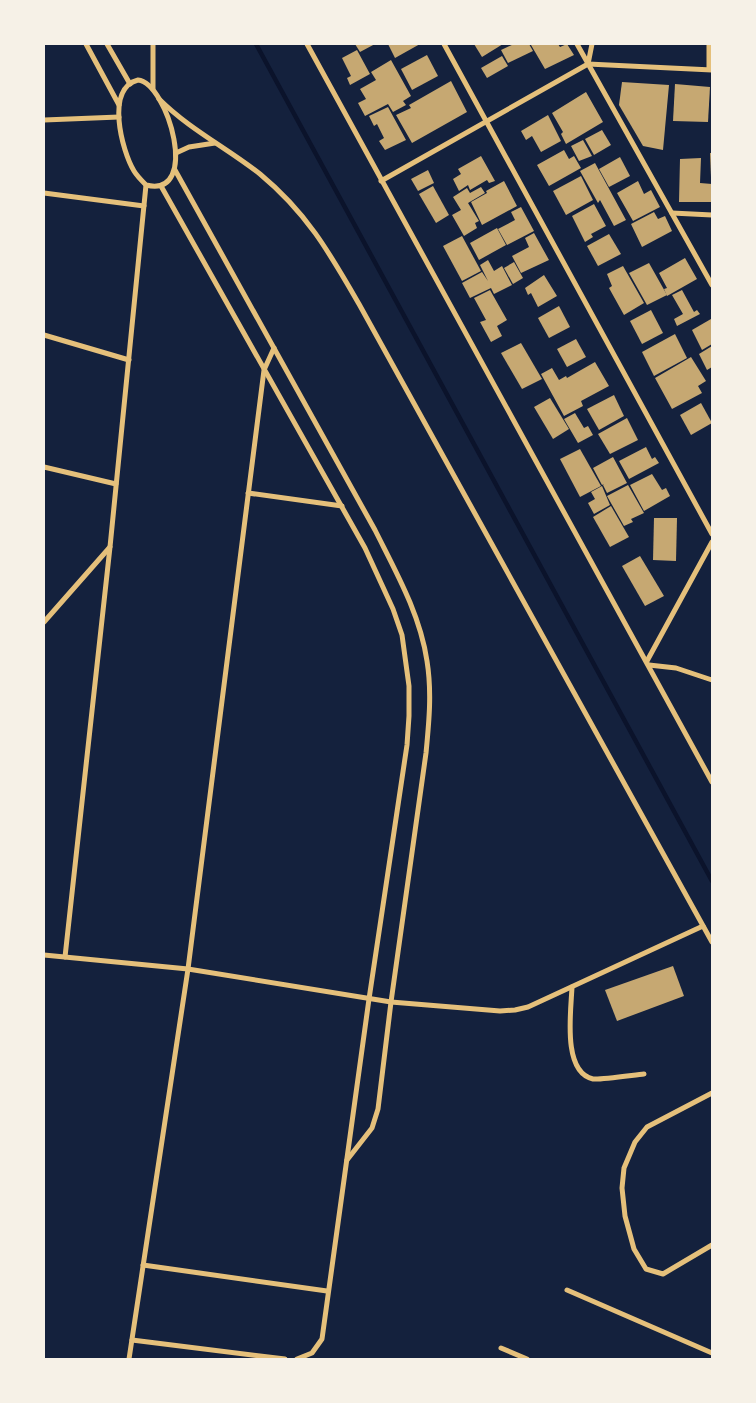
<svg xmlns="http://www.w3.org/2000/svg" width="756" height="1403" viewBox="0 0 756 1403" font-family="'Nunito Sans',sans-serif">
  <style>
    .lines { fill: none; stroke-linecap: round; stroke-linejoin: round }
    .stream { stroke: #0b132b; stroke-width: 4.5 }
    .building { fill: #c6a872 }
    .minor { stroke: #e5c07b; stroke-width: 5 }
  </style>
  <rect width="100%" height="100%" fill="#14213d"/>
  <g class="lines">
    <polyline class="stream" points="256,44 712,881"/>
  </g>
  <g class="building">
    <polygon points="355,44 375,44 360,52"/>
    <polygon points="388,44 420,44 395,58"/>
    <polygon points="474,44 503,44 482,57"/>
    <polygon points="514,44 529,44 533,51 508,63 501,50"/>
    <polygon points="533,44 558,44 560,47 567,44 574,55 545,69 531,45"/>
    <polygon points="357,50 370,74 350,85 347,78 351,76 342,58"/>
    <polygon points="427,55 438,76 412,90 401,69"/>
    <polygon points="502,56 508,66 487,78 481,68"/>
    <polygon points="391,60 411,96 403,101 406,105 393,112 388,104 365,116 358,103 366,99 360,89 376,80 371,72"/>
    <polygon points="451,81 467,112 412,143 396,115 411,108 409,105"/>
    <polygon points="622,82 669,85 663,150 643,146 619,105"/>
    <polygon points="675,84 710,87 708,122 673,121"/>
    <polygon points="586,92 603,122 566,144 561,134 563,132 552,113"/>
    <polygon points="388,107 406,140 385,150 379,141 384,138 377,124 374,126 369,116"/>
    <polygon points="548,115 561,141 541,152 532,136 526,140 521,131"/>
    <polygon points="602,130 611,145 594,155 585,139"/>
    <polygon points="583,140 592,156 579,161 571,146"/>
    <polygon points="564,150 569,159 574,156 581,168 549,186 537,165"/>
    <polygon points="710,153 712,153 712,177 711,177"/>
    <polygon points="481,156 495,181 489,183 487,180 470,190 468,185 459,191 453,179 461,174 458,169"/>
    <polygon points="620,157 630,176 609,187 599,169"/>
    <polygon points="701,158 700,183 712,184 712,202 679,202 680,159"/>
    <polygon points="595,163 626,220 614,226 600,200 598,203 580,171"/>
    <polygon points="428,170 434,183 418,191 411,179"/>
    <polygon points="581,176 593,200 566,215 553,191"/>
    <polygon points="504,181 517,206 482,225 471,202 487,193 486,191"/>
    <polygon points="638,181 644,194 651,190 660,207 633,221 617,193"/>
    <polygon points="433,186 449,215 436,223 419,194"/>
    <polygon points="481,187 485,193 468,203 479,221 475,223 477,228 464,236 452,215 461,210 453,197 467,188 470,193"/>
    <polygon points="594,204 606,226 591,234 593,237 585,242 572,216"/>
    <polygon points="521,207 534,231 507,245 498,229 515,220 511,212"/>
    <polygon points="654,212 658,219 665,216 672,231 642,247 631,224"/>
    <polygon points="497,228 506,245 479,260 470,243"/>
    <polygon points="534,233 549,260 521,273 512,256 529,247 525,238"/>
    <polygon points="609,234 621,254 598,266 587,246"/>
    <polygon points="462,236 481,271 462,281 443,246"/>
    <polygon points="685,258 697,279 667,296 664,289 667,288 659,273"/>
    <polygon points="488,260 494,271 502,266 512,285 494,294 491,288 470,298 462,283 482,272 488,281 480,265"/>
    <polygon points="514,262 523,278 513,284 504,268"/>
    <polygon points="649,263 667,295 647,305 629,273"/>
    <polygon points="623,266 644,303 624,315 609,288 612,286 607,274"/>
    <polygon points="544,275 557,296 538,307 531,293 528,295 525,288"/>
    <polygon points="490,290 507,320 497,326 502,336 491,342 480,322 486,320 474,298"/>
    <polygon points="682,290 694,312 697,310 700,314 677,326 674,319 683,314 672,295"/>
    <polygon points="559,306 570,327 549,338 538,318"/>
    <polygon points="651,310 663,333 642,344 630,321"/>
    <polygon points="711,319 712,344 702,350 692,330"/>
    <polygon points="675,334 687,358 654,376 642,352"/>
    <polygon points="576,339 586,357 567,367 557,349"/>
    <polygon points="521,343 542,379 522,389 501,353"/>
    <polygon points="712,346 712,367 707,370 699,354"/>
    <polygon points="691,357 706,381 698,386 702,393 672,409 655,378"/>
    <polygon points="595,362 609,386 581,401 583,406 564,416 541,374 552,368 559,380 566,376 567,378"/>
    <polygon points="614,395 624,416 599,430 587,409"/>
    <polygon points="550,398 569,429 553,439 534,407"/>
    <polygon points="701,403 712,423 691,435 680,415"/>
    <polygon points="575,413 584,428 588,426 593,435 578,443 564,419"/>
    <polygon points="627,418 638,440 610,454 598,434"/>
    <polygon points="646,447 652,459 655,457 659,463 629,479 619,461"/>
    <polygon points="580,449 601,486 580,497 560,459"/>
    <polygon points="613,457 627,483 607,493 603,485 604,484 602,485 593,468"/>
    <polygon points="652,474 662,490 666,488 670,496 644,511 630,485"/>
    <polygon points="628,485 644,513 631,519 633,522 624,526 607,496"/>
    <polygon points="602,486 610,505 594,514 588,503 595,499 591,492"/>
    <polygon points="611,506 629,537 610,547 593,517"/>
    <polygon points="654,518 677,518 676,561 653,560"/>
    <polygon points="640,556 664,596 645,606 622,566"/>
    <polygon points="673,966 684,996 617,1021 605,990"/>
  </g>
  <g class="lines">
    <g class="minor">
      <polyline points="86,44 119,105"/>
      <polyline points="107,44 130,84"/>
      <polyline points="307,44 712,782"/>
      <polyline points="444,44 712,534"/>
      <polyline points="577,44 712,285"/>
      <polyline points="588,64 592,44"/>
      <polyline points="709,69 709,44"/>
      <path d="M138,80C168,83 201,199 146,185C142,181 137,176 134,171C122,151 105,88 138,80Z"/>
      <polyline points="153,89 153,44"/>
      <path d="M159,99C189,129 227,148 260,174C307,213 329,252 359,304L712,942"/>
      <polyline points="44,120 119,117"/>
      <polyline points="176,153 189,147 215,143"/>
      <path d="M175,170L375,530C396,572 420,614 427,661C432,692 429,722 426,753L391,1002L378,1109L372,1128L347,1160"/>
      <polyline points="381,181 588,64 712,70"/>
      <polyline points="161,186 365,548 393,609 402,635 409,686 409,716 407,745 369,999 322,1339 312,1353 297,1359"/>
      <polyline points="44,193 144,206"/>
      <polyline points="672,213 712,215"/>
      <polyline points="44,335 129,360"/>
      <polyline points="44,467 116,484"/>
      <polyline points="248,493 342,506"/>
      <polyline points="44,622 110,547"/>
      <polyline points="647,661 712,542"/>
      <polyline points="649,665 676,668 712,680"/>
      <polyline points="44,955 188,969 391,1002 500,1011 515,1010 528,1007 703,926"/>
      <polyline points="65,957 110,547 146,185"/>
      <path d="M572,987C571,1011 562,1072 593,1079C600,1080 634,1075 644,1074"/>
      <polyline points="712,1093 647,1127 635,1142 624,1168 622,1188 625,1216 634,1249 646,1269 663,1274 712,1245"/>
      <polyline points="143,1265 327,1291"/>
      <polyline points="567,1290 712,1353"/>
      <polyline points="132,1340 285,1359"/>
      <polyline points="501,1348 527,1359"/>
      <polyline points="129,1359 188,969 264,370 274,348"/>
    </g>
  </g>
  <rect width="756" height="1403" fill="none" stroke="#f6f1e7" stroke-width="90"/>
</svg>
